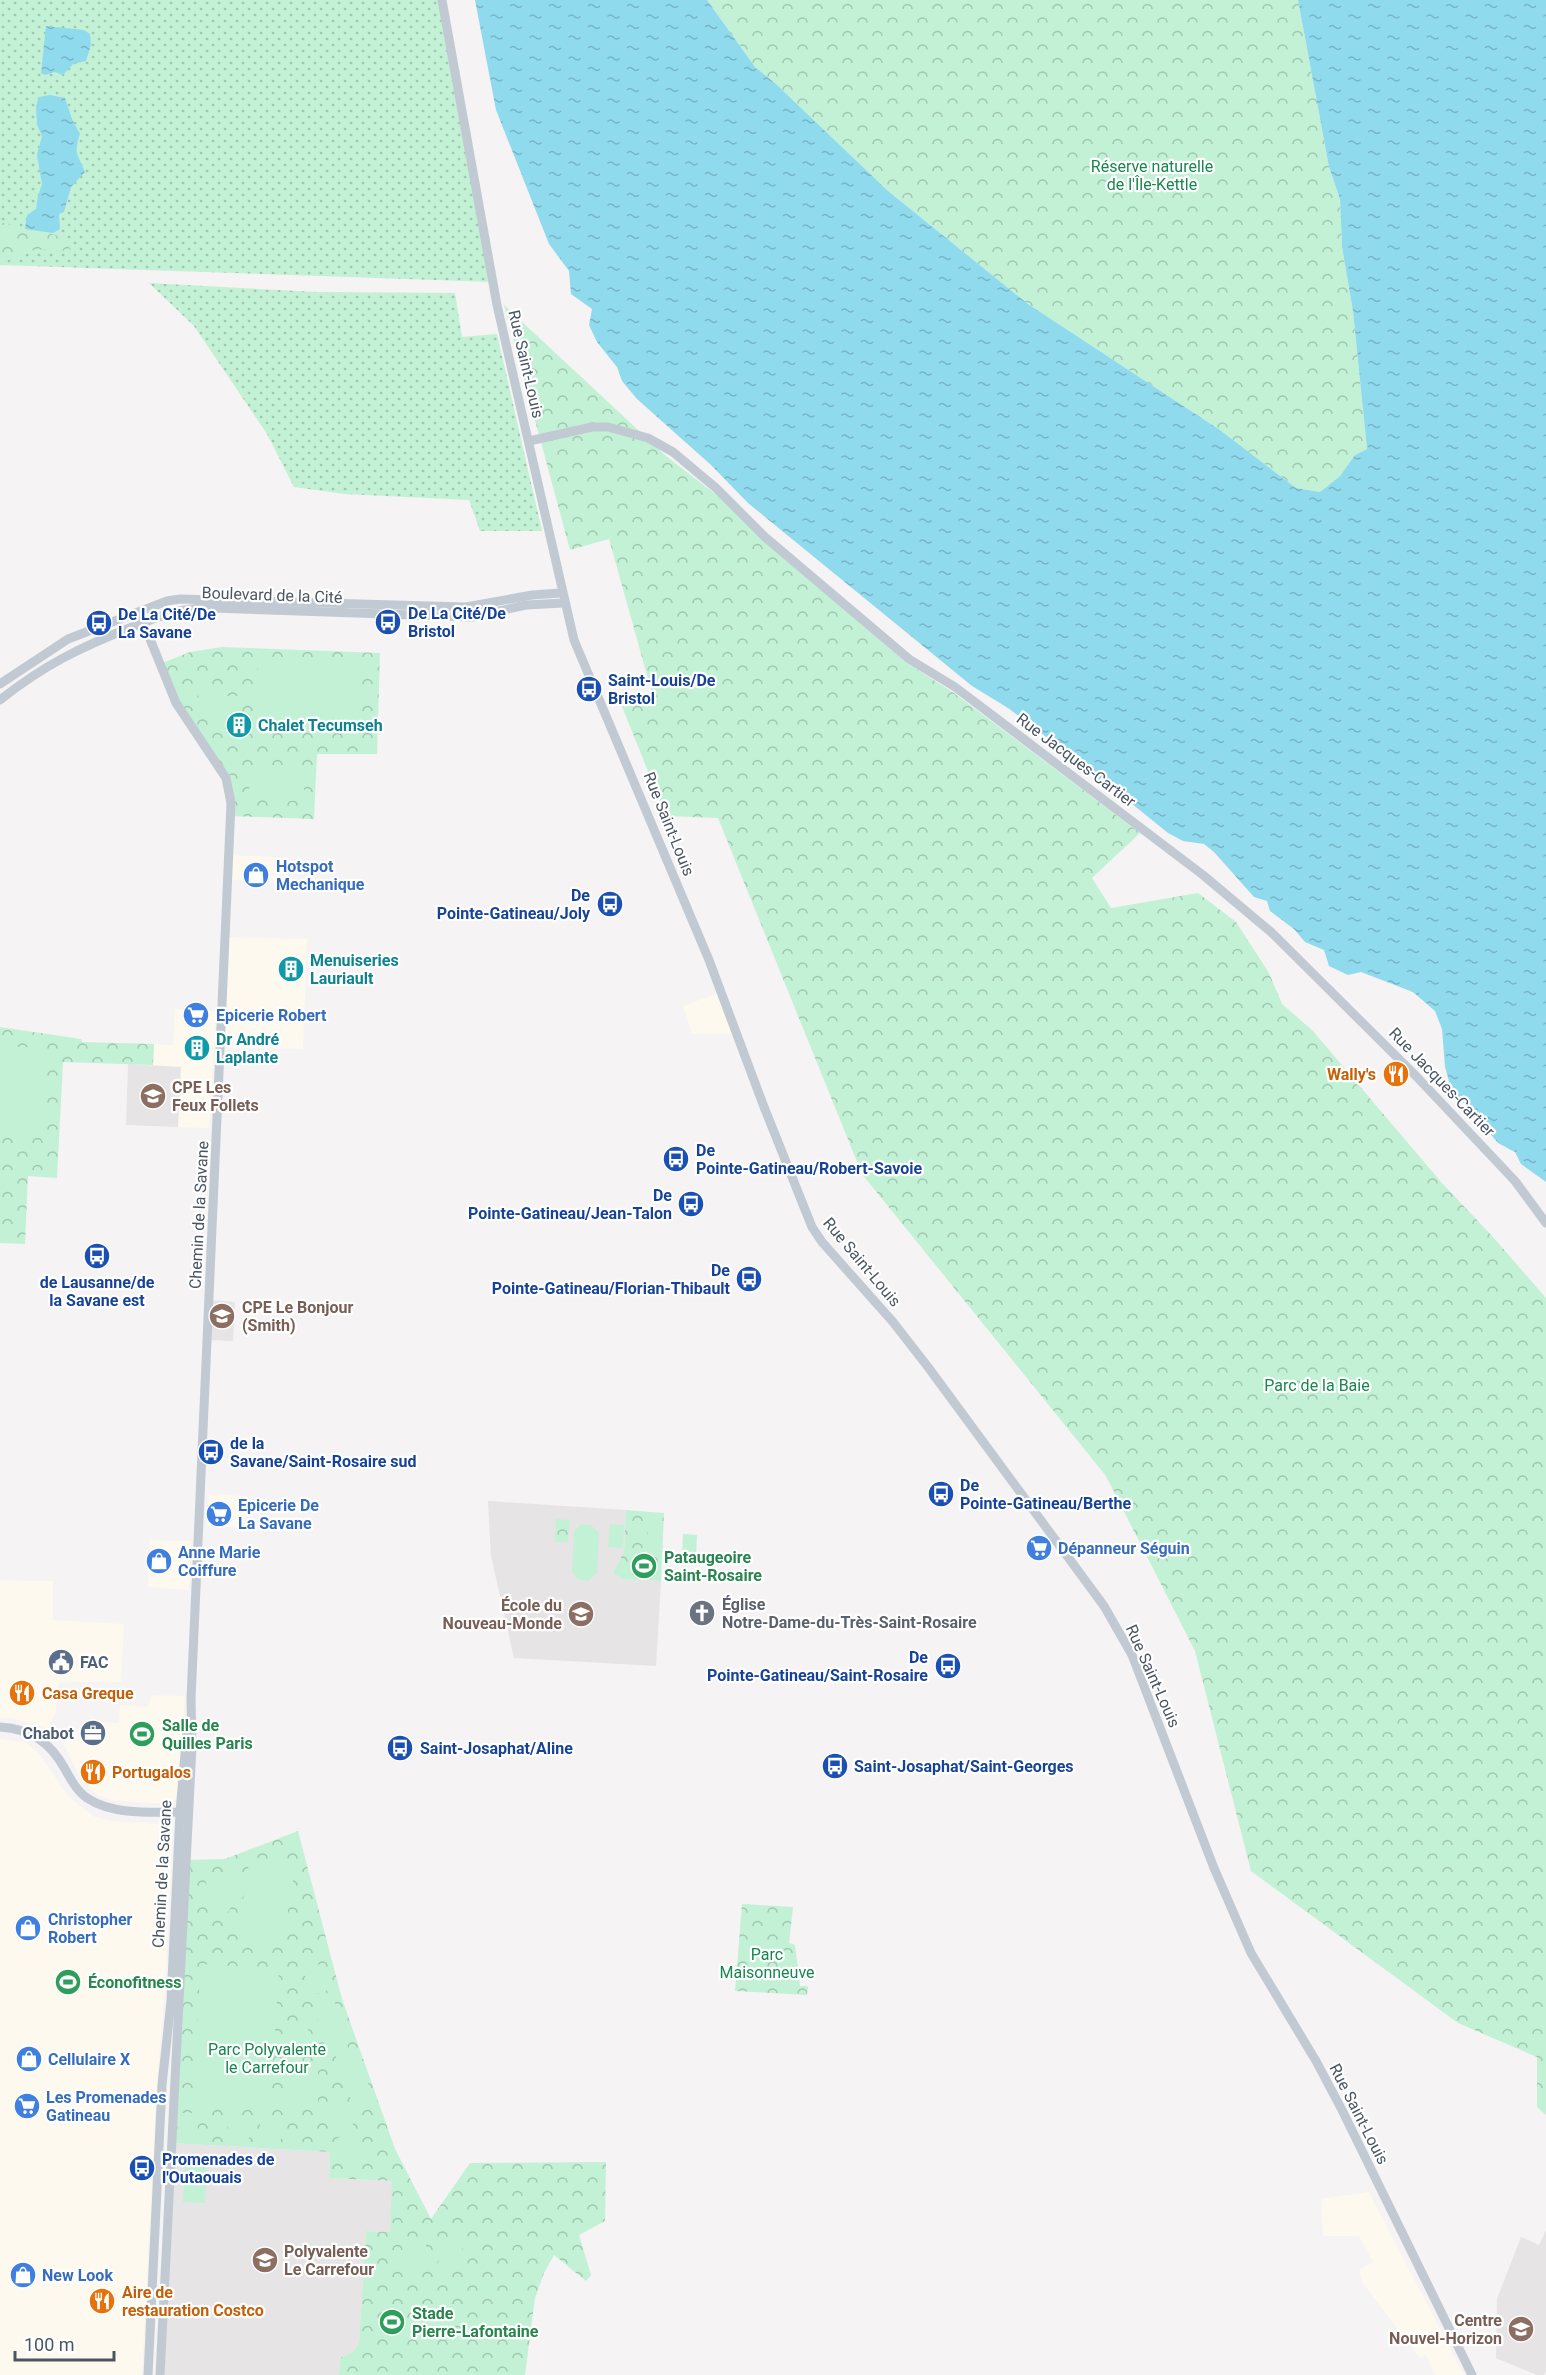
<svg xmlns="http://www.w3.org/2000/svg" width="1546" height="2375" viewBox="0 0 1546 2375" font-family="Roboto,sans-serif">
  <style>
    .commercial { fill: #fdf9ef }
    .education { fill: #e6e4e5 }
    .grass { fill: url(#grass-dots) }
    .forest { fill: url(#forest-crowns) }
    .garden { fill: #c3f1d5 }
    .water { fill: url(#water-ripples) }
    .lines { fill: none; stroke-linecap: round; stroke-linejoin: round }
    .minor { stroke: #c1cad2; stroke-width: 9 }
    .labels { text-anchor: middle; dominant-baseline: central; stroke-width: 4.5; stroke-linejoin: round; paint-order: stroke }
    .park-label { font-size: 16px; fill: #17864f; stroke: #fff }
    .street-label { font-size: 16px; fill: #4a5661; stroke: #fff }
    .transit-label { font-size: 16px; font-weight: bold; fill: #164399; stroke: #fff; text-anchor: start }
    .culture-label { font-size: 16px; font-weight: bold; fill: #0d838f; stroke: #fff; text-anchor: start }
    .shop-label { font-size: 16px; font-weight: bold; fill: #366cbe; stroke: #fff; text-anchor: start }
    .food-label { font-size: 16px; font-weight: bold; fill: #c56008; stroke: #fff; text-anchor: start }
    .education-label { font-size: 16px; font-weight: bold; fill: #785e54; stroke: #fff; text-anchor: start }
    .leisure-label { font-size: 16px; font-weight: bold; fill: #27864d; stroke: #fff; text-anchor: start }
    .worship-label { font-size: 16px; font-weight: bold; fill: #5b616d; stroke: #fff; text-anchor: start }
    .service-label { font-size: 16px; font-weight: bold; fill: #4e5e75; stroke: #fff; text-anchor: start }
  </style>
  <defs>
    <pattern id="grass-dots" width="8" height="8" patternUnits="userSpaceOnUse" patternTransform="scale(1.5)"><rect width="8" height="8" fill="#c3f1d5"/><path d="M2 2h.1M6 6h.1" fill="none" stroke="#a0c6b0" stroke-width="1.8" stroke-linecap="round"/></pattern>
    <pattern id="forest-crowns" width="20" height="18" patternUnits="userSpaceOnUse" patternTransform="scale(1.5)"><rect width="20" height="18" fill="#c3f1d5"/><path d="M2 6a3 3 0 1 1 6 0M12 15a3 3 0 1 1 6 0" fill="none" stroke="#a0c6b0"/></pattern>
    <pattern id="water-ripples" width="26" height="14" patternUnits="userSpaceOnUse" patternTransform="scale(1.5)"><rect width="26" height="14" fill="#90daee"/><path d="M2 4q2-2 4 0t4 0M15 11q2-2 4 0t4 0" fill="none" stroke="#78b4c4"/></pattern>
  </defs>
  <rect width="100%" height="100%" fill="#f5f3f3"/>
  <g class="commercial">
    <polygon points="229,855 276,857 275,882 228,880"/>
    <polygon points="226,937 307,939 303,1049 222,1048"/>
    <polygon points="721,992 738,1034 692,1034 683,1006"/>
    <polygon points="175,1009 216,1011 209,1128 126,1125 128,1064 153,1065 154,1044 173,1045"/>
    <polygon points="209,1494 245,1496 244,1528 207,1526"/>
    <polygon points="150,1540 191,1541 189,1590 148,1587"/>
    <polygon points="0,1580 53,1581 53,1620 124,1624 121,1682 59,1682 56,1712 47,1729 12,1718 0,1718"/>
    <polygon points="151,1695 185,1696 177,1799 170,1804 114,1801 97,1795 82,1781 63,1744 86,1721 119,1723 120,1705 148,1707"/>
    <polygon points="0,1739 25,1742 39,1753 68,1796 95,1817 112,1821 173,1825 165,1987 157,2081 142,2375 0,2375"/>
    <polygon points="1369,2192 1464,2375 1435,2375 1426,2355 1420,2358 1363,2284 1359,2270 1373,2262 1359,2236 1323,2236 1321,2199"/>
  </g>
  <g class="education">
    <polygon points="128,1064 181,1067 178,1127 126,1125"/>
    <polygon points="210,1300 235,1302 233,1341 208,1340"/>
    <polygon points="488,1501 626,1510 624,1552 613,1573 623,1579 661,1581 656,1666 514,1658 491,1556"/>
    <polygon points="171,2143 330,2152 329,2178 393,2181 390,2232 366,2231 359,2343 353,2352 340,2358 339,2375 160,2375"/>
    <polygon points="1546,2230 1546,2371 1544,2375 1537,2375 1496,2358 1497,2299 1521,2237 1539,2245"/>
  </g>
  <g class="grass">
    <polygon points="0,0 442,0 493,282 0,265"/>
    <polygon points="149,283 317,292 455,293 462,337 497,334 542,531 480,531 469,500 345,494 294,487 267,434 194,326"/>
  </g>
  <g class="forest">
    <polygon points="707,0 1298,0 1329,167 1340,199 1342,247 1353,311 1367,449 1355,455 1340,476 1320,492 1296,488 1220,430 1028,304 888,191 776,84 755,67"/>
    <path d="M0,222C23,229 47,230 68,240L70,251L33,249L19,260H0Z"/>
    <polygon points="504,305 666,456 727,503 770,546 904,661 954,693 1140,833 1092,878 1111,908 1198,893 1236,922 1269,973 1282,1004 1313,1031 1441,1182 1493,1237 1546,1298 1546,2115 1537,2107 1537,2057 1458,2023 1251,1871 1195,1651 1106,1476 862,1174 718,818 666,816 617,694 652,693 609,539 570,550"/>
    <polygon points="222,647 380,653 377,754 317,754 314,819 231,816 230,793 197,735 160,664 190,652"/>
    <polygon points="0,1027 81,1039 82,1042 154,1044 153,1065 63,1062 57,1178 28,1176 25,1244 0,1243"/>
    <polygon points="626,1510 664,1513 661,1581 623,1579 613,1573 624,1552"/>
    <polygon points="556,1519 570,1520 568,1542 555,1542"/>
    <polygon points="298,1831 342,1999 395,2149 431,2219 470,2163 606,2162 605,2221 579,2235 591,2275 586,2281 554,2255 544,2273 535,2298 525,2375 339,2375 340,2358 353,2352 359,2343 366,2231 390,2232 392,2181 329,2178 330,2152 171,2143 186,1860 225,1859"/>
    <polygon points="742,1904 793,1907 789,1943 795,1945 800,1986 808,1986 807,1995 735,1991"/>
  </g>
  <g class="garden">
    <polygon points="258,662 361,665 359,733 255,730"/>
    <polygon points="210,684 221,696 238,696 238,712 223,712 214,718 197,694"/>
    <polygon points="250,765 304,766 304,801 249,800"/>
    <polygon points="0,1046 46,1048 43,1138 0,1137"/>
    <polygon points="581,1524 591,1525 599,1533 597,1573 588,1581 578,1579 572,1572 574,1532"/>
    <polygon points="610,1524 624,1525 623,1548 608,1547"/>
    <polygon points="648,1528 662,1528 661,1550 647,1549"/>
    <polygon points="683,1534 697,1535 696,1557 682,1556"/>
    <polygon points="250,1857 296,1865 282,1944 237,1936"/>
    <polygon points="212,1872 244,1872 241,1891 228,1912 208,1915 206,1877"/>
    <polygon points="323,1963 332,1989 312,1995 303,1970"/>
    <polygon points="201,1964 279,1969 270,2110 192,2105"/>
    <polygon points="331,1992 340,2018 319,2025 311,1999"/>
    <polygon points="340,2022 348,2048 328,2055 319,2029"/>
    <polygon points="287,2027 308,2027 309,2054 287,2054"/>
    <polygon points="355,2047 364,2073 343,2080 335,2054"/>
    <polygon points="318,2061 318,2109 286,2109 286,2062"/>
    <polygon points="366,2076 374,2102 354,2109 346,2083"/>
    <polygon points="346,2104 355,2130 335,2137 326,2111"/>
    <polygon points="182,2113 198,2113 197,2144 180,2143"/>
    <rect x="228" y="2118" width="21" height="25"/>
    <polygon points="260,2118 281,2118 281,2143 261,2143"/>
    <polygon points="357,2132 366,2157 345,2164 337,2138"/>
    <polygon points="185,2157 207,2158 205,2203 183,2202"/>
    <polygon points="403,2238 426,2239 426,2250 402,2249"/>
    <polygon points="439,2240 463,2241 462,2252 439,2251"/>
    <polygon points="402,2252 426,2254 425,2265 402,2263"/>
    <polygon points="439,2254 462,2256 461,2266 438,2265"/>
  </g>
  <g class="water">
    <polygon points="475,0 707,0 755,67 776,84 888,191 1028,304 1220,430 1296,488 1320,492 1340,476 1355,455 1367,449 1353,311 1342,247 1340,199 1329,167 1298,0 1546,0 1546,1182 1521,1164 1515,1152 1498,1143 1451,1088 1445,1067 1442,1029 1435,1011 1413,992 1361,972 1348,975 1329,966 1324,950 1305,942 1294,929 1270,911 1267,901 1254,897 1214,852 1204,844 1183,841 1168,833 1126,799 1085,770 1066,752 1008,708 972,686 748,503 711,465 637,399 622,381 617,367 597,342 589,325 592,309 571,294 569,271 549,244 496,110"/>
    <polygon points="46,26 84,30 90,34 91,45 86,61 73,64 63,75 55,72 45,75 41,73"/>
    <path d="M50,95L65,98L72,119L80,134C73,154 78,154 85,172L71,187L64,212L59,214L60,229L53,233L25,229L27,215L36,209L38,196L42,184L37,155L42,136L37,125L36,106L39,97Z"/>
  </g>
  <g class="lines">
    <g class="minor">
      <polyline points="442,0 497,305 574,640 709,960 764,1107 812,1227 822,1242 893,1322 928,1367 1104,1606 1132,1655 1214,1868 1251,1953 1316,2061 1342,2110 1472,2375"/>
      <polyline points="529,441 592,427 608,427 648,438 673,452 716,488 765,537 909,659 955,687 1203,875 1271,932 1416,1076 1515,1181 1546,1223"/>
      <polyline points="139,612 176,703 226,778 231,803 191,1699 192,1746 160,2375"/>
      <polyline points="0,684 68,639 167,601 180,599 466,607 532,595 561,593"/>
      <path d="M0,700C44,665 81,647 132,627C162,616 179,607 212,608L472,617L526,605L564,603"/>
      <path d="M0,1727C31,1729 50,1742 65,1769C71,1780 77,1791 87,1798C114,1816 155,1812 186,1812"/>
      <polyline points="148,2375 162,2085 171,2001 180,1812 187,1731"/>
    </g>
  </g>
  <defs>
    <symbol id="bus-disc" viewBox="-11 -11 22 22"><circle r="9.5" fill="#1a4fb4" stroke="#fff"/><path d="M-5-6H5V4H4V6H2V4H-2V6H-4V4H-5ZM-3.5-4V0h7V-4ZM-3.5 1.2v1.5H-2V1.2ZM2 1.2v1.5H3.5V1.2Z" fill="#fff"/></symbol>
    <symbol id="building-disc" viewBox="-11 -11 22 22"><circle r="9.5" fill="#0f9aa8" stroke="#fff"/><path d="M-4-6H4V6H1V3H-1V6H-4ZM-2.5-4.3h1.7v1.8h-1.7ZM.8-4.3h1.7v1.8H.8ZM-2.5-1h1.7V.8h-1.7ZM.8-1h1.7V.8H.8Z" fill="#fff"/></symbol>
    <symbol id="shop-disc" viewBox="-11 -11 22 22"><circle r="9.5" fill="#3f7fe0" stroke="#fff"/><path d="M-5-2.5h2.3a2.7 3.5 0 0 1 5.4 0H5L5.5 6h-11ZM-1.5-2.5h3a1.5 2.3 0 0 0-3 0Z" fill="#fff"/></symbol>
    <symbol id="supermarket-disc" viewBox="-11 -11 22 22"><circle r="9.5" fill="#3f7fe0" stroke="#fff"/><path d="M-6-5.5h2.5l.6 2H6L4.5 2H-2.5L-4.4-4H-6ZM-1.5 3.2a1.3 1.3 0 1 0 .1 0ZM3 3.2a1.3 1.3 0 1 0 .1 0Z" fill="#fff"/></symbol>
    <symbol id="restaurant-disc" viewBox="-11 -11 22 22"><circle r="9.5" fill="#e8710a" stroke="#fff"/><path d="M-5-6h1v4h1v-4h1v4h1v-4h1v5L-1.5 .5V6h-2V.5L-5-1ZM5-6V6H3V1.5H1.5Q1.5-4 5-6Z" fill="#fff"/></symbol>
    <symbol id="school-disc" viewBox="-11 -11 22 22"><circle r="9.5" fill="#8d6e63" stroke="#fff"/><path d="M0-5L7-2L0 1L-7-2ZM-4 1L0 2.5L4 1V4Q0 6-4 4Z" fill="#fff"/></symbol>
    <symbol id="stadium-disc" viewBox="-11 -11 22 22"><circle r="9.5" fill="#2e9e5b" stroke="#fff"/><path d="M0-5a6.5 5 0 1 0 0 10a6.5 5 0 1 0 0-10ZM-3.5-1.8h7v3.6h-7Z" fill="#fff"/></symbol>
    <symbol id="church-disc" viewBox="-11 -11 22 22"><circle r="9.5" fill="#6b7280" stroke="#fff"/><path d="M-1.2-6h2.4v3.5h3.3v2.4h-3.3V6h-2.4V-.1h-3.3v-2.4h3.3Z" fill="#fff"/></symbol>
    <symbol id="civic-disc" viewBox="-11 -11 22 22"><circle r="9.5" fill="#5c6f8a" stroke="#fff"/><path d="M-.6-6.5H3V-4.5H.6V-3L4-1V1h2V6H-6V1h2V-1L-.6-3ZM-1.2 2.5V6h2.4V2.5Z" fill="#fff"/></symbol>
    <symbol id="office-disc" viewBox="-11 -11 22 22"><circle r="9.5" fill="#5c6f8a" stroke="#fff"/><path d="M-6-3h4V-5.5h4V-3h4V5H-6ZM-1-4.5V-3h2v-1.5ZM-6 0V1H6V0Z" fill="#fff"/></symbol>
  </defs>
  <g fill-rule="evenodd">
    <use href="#bus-disc" x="373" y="607" width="30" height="30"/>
    <use href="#bus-disc" x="84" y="608" width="30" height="30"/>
    <use href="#bus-disc" x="574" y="674" width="30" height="30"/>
    <use href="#building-disc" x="224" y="710" width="30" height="30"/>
    <use href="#shop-disc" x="241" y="860" width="30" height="30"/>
    <use href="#bus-disc" x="595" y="889" width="30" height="30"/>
    <use href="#building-disc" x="276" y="954" width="30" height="30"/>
    <use href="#supermarket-disc" x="181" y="1000" width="30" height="30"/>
    <use href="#building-disc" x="182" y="1033" width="30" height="30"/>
    <use href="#restaurant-disc" x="1381" y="1059" width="30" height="30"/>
    <use href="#school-disc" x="138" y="1081" width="30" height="30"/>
    <use href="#bus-disc" x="661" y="1144" width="30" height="30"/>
    <use href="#bus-disc" x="676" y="1189" width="30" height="30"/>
    <use href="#bus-disc" x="82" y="1241" width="30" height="30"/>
    <use href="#bus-disc" x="734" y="1264" width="30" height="30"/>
    <use href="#school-disc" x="207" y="1301" width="30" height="30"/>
    <use href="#bus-disc" x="196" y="1437" width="30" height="30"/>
    <use href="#bus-disc" x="926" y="1479" width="30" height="30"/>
    <use href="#supermarket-disc" x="204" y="1499" width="30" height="30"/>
    <use href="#supermarket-disc" x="1024" y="1533" width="30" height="30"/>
    <use href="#shop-disc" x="144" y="1546" width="30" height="30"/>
    <use href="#stadium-disc" x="629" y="1551" width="30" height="30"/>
    <use href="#church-disc" x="687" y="1598" width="30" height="30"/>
    <use href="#school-disc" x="566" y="1599" width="30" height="30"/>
    <use href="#civic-disc" x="46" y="1647" width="30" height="30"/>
    <use href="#bus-disc" x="933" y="1651" width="30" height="30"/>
    <use href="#restaurant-disc" x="7" y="1678" width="30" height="30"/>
    <use href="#office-disc" x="78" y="1718" width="30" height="30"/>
    <use href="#stadium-disc" x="127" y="1719" width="30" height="30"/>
    <use href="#bus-disc" x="385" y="1733" width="30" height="30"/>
    <use href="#bus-disc" x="820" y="1751" width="30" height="30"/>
    <use href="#restaurant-disc" x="78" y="1757" width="30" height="30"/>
    <use href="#shop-disc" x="13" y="1913" width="30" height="30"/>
    <use href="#stadium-disc" x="53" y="1967" width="30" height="30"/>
    <use href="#shop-disc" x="14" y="2044" width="30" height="30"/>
    <use href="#supermarket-disc" x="12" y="2091" width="30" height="30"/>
    <use href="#bus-disc" x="127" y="2153" width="30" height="30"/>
    <use href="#school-disc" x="250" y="2245" width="30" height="30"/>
    <use href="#shop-disc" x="8" y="2260" width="30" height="30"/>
    <use href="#restaurant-disc" x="87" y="2286" width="30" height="30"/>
    <use href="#stadium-disc" x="377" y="2307" width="30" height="30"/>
    <use href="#school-disc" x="1506" y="2314" width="30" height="30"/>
  </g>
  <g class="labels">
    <g class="park-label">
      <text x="1152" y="166">Réserve naturelle<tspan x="1152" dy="18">de l'Île-Kettle</tspan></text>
      <text x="1317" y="1385">Parc de la Baie</text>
      <text x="767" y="1954">Parc<tspan x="767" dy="18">Maisonneuve</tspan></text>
      <text x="267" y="2049">Parc Polyvalente<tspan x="267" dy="18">le Carrefour</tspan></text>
    </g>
    <g class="street-label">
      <text transform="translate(526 364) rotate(77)">Rue Saint-Louis</text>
      <text transform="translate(272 595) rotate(2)">Boulevard de la Cité</text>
      <text transform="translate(1076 760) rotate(37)">Rue Jacques-Cartier</text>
      <text transform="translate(669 824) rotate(68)">Rue Saint-Louis</text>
      <text transform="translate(1442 1082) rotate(46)">Rue Jacques-Cartier</text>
      <text transform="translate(199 1215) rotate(-87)">Chemin de la Savane</text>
      <text transform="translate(862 1262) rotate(50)">Rue Saint-Louis</text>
      <text transform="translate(1153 1676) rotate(66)">Rue Saint-Louis</text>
      <text transform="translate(162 1874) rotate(-87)">Chemin de la Savane</text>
      <text transform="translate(1359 2114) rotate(63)">Rue Saint-Louis</text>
    </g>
    <g class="transit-label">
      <text x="408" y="613">De La Cité/De<tspan x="408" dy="18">Bristol</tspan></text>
      <text x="118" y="614">De La Cité/De<tspan x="118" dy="18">La Savane</tspan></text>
      <text x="608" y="680">Saint-Louis/De<tspan x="608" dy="18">Bristol</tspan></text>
      <text x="590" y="895" text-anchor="end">De<tspan x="590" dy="18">Pointe-Gatineau/Joly</tspan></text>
      <text x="696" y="1150">De<tspan x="696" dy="18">Pointe-Gatineau/Robert-Savoie</tspan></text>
      <text x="672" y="1195" text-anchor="end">De<tspan x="672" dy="18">Pointe-Gatineau/Jean-Talon</tspan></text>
      <text x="730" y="1270" text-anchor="end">De<tspan x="730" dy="18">Pointe-Gatineau/Florian-Thibault</tspan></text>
      <text x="97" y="1282" text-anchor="middle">de Lausanne/de<tspan x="97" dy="18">la Savane est</tspan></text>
      <text x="230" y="1443">de la<tspan x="230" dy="18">Savane/Saint-Rosaire sud</tspan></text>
      <text x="960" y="1485">De<tspan x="960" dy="18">Pointe-Gatineau/Berthe</tspan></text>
      <text x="928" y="1657" text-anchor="end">De<tspan x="928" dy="18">Pointe-Gatineau/Saint-Rosaire</tspan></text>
      <text x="420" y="1748">Saint-Josaphat/Aline</text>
      <text x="854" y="1766">Saint-Josaphat/Saint-Georges</text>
      <text x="162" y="2159">Promenades de<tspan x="162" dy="18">l'Outaouais</tspan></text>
    </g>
    <g class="culture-label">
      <text x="258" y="725">Chalet Tecumseh</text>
      <text x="310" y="960">Menuiseries<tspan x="310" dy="18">Lauriault</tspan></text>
      <text x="216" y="1039">Dr André<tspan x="216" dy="18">Laplante</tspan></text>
    </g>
    <g class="shop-label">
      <text x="276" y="866">Hotspot<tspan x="276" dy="18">Mechanique</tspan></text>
      <text x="216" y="1015">Epicerie Robert</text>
      <text x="238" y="1505">Epicerie De<tspan x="238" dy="18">La Savane</tspan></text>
      <text x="1058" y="1548">Dépanneur Séguin</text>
      <text x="178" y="1552">Anne Marie<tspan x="178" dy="18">Coiffure</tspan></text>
      <text x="48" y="1919">Christopher<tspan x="48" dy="18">Robert</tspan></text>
      <text x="48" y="2059">Cellulaire X</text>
      <text x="46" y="2097">Les Promenades<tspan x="46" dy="18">Gatineau</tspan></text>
      <text x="42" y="2275">New Look</text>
    </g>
    <g class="food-label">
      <text x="1376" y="1074" text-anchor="end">Wally's</text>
      <text x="42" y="1693">Casa Greque</text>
      <text x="112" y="1772">Portugalos</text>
      <text x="122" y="2292">Aire de<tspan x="122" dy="18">restauration Costco</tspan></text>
    </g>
    <g class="education-label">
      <text x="172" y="1087">CPE Les<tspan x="172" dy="18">Feux Follets</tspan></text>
      <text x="242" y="1307">CPE Le Bonjour<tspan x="242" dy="18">(Smith)</tspan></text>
      <text x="562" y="1605" text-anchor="end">École du<tspan x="562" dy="18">Nouveau-Monde</tspan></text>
      <text x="284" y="2251">Polyvalente<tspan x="284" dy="18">Le Carrefour</tspan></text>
      <text x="1502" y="2320" text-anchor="end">Centre<tspan x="1502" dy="18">Nouvel-Horizon</tspan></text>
    </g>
    <g class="leisure-label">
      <text x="664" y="1557">Pataugeoire<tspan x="664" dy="18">Saint-Rosaire</tspan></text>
      <text x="162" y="1725">Salle de<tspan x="162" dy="18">Quilles Paris</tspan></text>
      <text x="88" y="1982">Éconofitness</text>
      <text x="412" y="2313">Stade<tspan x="412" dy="18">Pierre-Lafontaine</tspan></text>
    </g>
    <g class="worship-label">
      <text x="722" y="1604">Église<tspan x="722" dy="18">Notre-Dame-du-Très-Saint-Rosaire</tspan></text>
    </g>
    <g class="service-label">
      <text x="80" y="1662">FAC</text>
      <text x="74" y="1733" text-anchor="end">Chabot</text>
    </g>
  </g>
  <path d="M15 2351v9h99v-9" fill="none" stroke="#4a5661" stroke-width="3"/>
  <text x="24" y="2351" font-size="18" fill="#4a5661" stroke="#ffffff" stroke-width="4.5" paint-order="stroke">100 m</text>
</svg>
